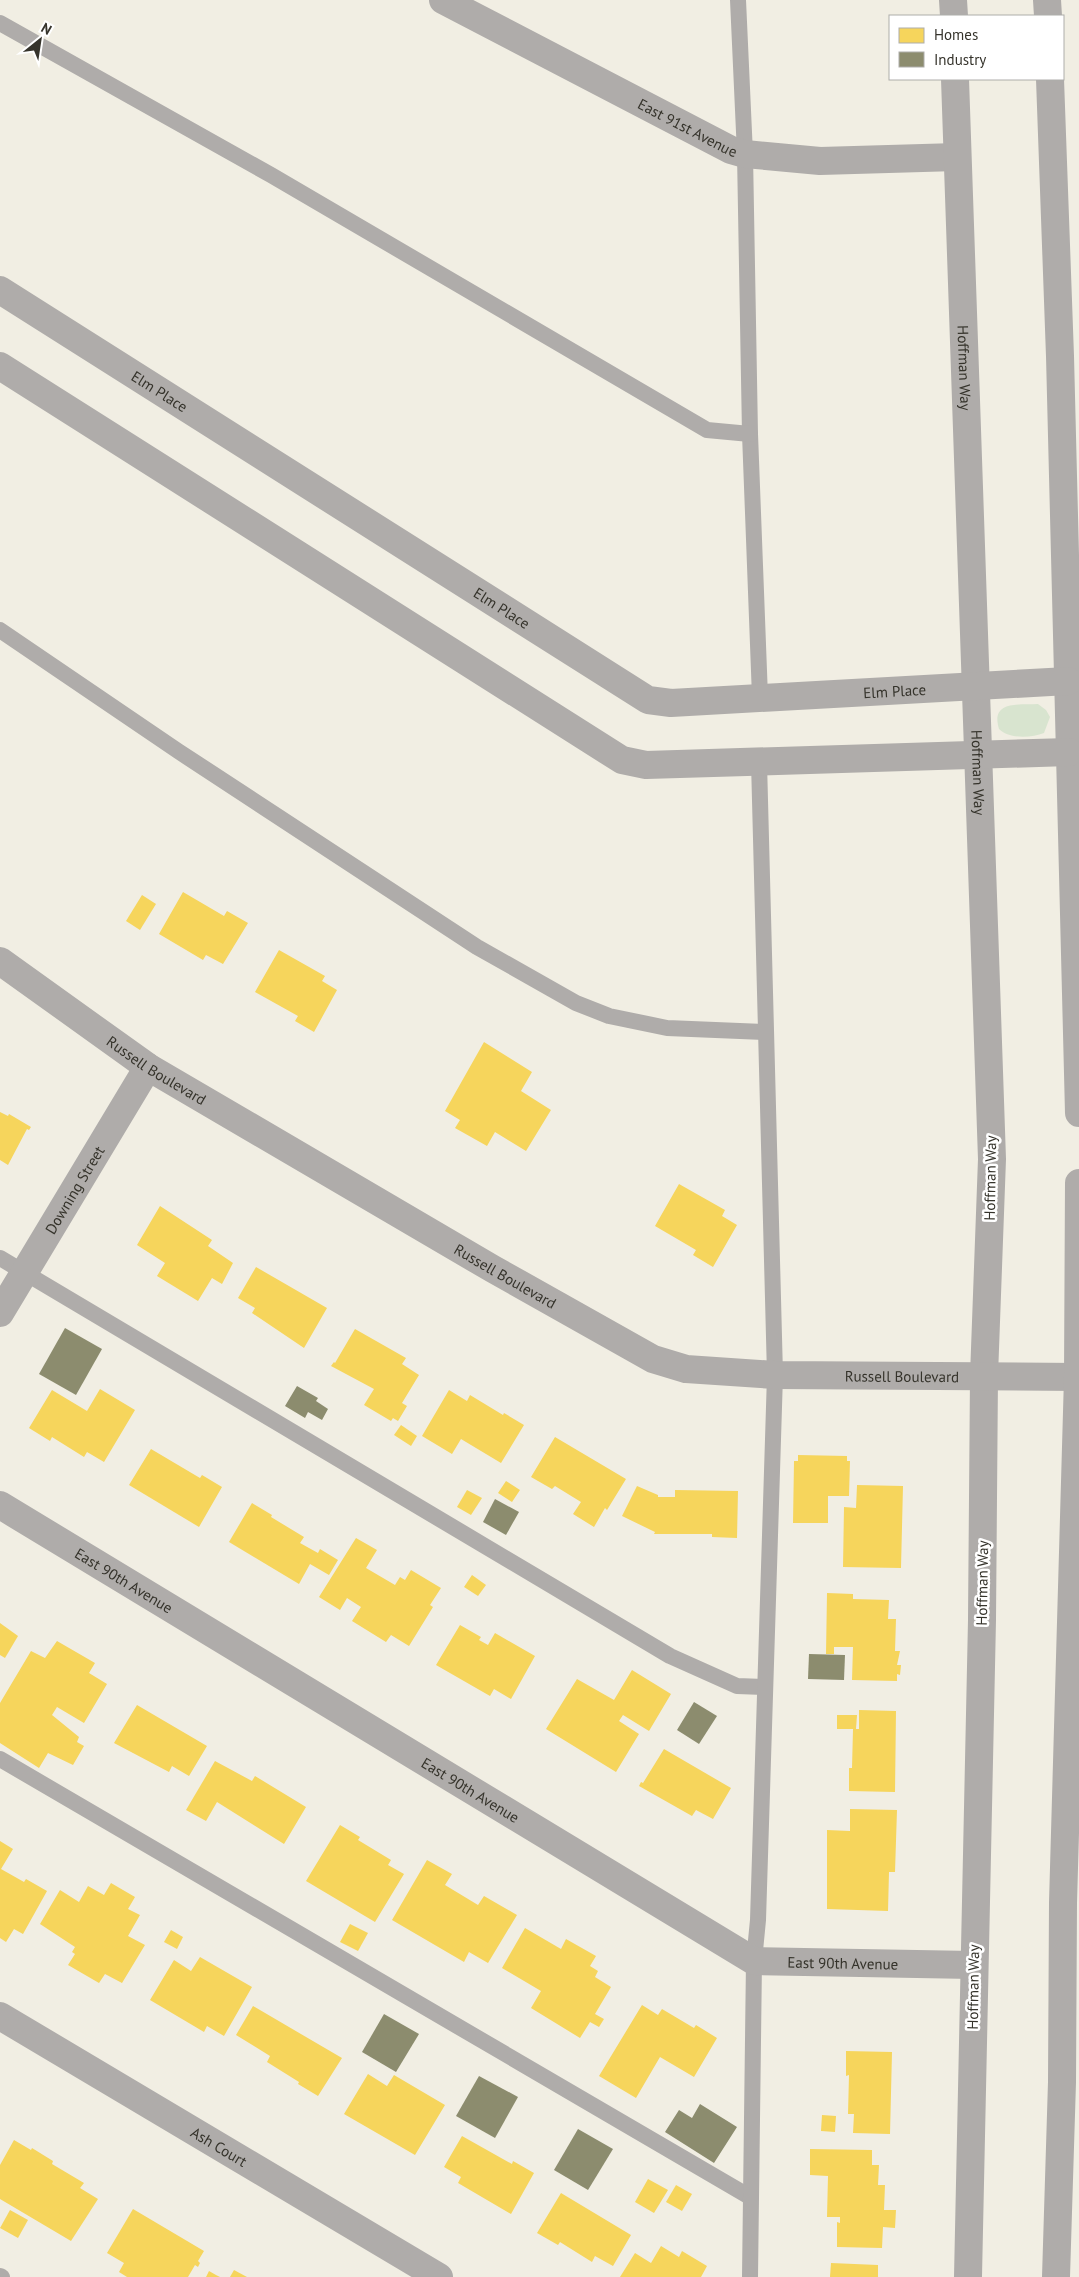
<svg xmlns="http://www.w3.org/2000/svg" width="1079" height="2277" viewBox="0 0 1079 2277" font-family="'PT Sans',sans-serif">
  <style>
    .green { fill: #d8e4cf }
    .homes { fill: #f6d55c }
    .industry { fill: #8c8c6e }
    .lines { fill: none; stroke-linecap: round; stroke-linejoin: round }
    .service { stroke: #afacaa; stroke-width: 16 }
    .minor { stroke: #afacaa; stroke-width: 28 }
    .labels { text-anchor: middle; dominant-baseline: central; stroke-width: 5; stroke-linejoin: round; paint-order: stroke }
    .street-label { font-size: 15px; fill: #35332b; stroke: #fff }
  </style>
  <rect width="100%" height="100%" fill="#f1eee3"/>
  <path class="green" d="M1038,704L1046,710L1050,717L1044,733C1031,738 1009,739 999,729C990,700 1020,705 1038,704Z"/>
  <g class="homes">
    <polygon points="183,892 224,916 227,911 248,923 223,964 206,955 203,960 159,934"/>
    <polygon points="142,895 156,904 140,930 126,921"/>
    <polygon points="279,950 325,976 322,981 337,990 314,1032 295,1021 298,1016 255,992"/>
    <polygon points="484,1042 532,1072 521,1091 551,1110 526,1151 495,1132 487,1146 455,1128 460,1120 445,1111"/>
    <polygon points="0,1112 8,1116 9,1114 31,1127 29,1130 27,1129 8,1165 0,1160"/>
    <polygon points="679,1184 725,1210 722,1216 737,1225 713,1267 693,1255 696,1250 655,1226"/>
    <polygon points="160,1206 212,1240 208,1246 233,1263 222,1284 212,1278 198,1301 157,1276 165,1263 137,1245"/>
    <polygon points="256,1267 327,1308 304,1348 252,1313 255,1308 238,1298"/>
    <polygon points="355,1329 406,1358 402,1364 419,1375 402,1403 407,1406 398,1421 393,1418 391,1421 364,1405 374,1389 331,1366 334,1362 335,1363"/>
    <polygon points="100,1389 135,1410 104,1462 87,1452 84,1457 52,1437 50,1441 29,1428 52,1390 87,1411"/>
    <polygon points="449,1390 467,1401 470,1395 503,1415 504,1413 524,1425 501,1463 461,1439 452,1454 422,1436"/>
    <polygon points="401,1425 417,1436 411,1446 394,1435"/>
    <polygon points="555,1437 626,1479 607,1510 605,1508 594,1527 573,1514 581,1502 555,1486 552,1489 531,1477"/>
    <polygon points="151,1449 200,1478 202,1475 222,1487 199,1527 129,1485"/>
    <polygon points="798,1455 847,1456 847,1461 850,1461 849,1496 828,1496 828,1523 793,1523 794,1461 798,1461"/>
    <polygon points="506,1481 520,1490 512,1502 498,1493"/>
    <polygon points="857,1485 903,1486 901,1568 843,1567 844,1507 856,1508"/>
    <polygon points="637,1486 658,1495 658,1497 675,1497 675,1490 738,1491 737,1538 712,1537 712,1534 654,1534 655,1532 622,1516"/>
    <polygon points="467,1490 482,1498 471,1515 457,1507"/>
    <polygon points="252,1503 272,1515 271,1517 304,1537 300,1543 318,1553 320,1549 338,1560 329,1575 310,1564 299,1584 229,1542"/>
    <polygon points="356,1538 377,1550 366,1568 395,1585 400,1577 405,1580 411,1570 441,1588 430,1605 433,1607 409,1646 391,1635 386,1642 352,1621 361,1607 347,1598 340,1610 319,1597"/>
    <polygon points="472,1575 486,1585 478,1596 464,1587"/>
    <polygon points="827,1593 853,1594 853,1599 889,1600 888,1619 896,1619 895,1651 900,1651 897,1665 901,1665 900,1675 897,1674 897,1681 852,1680 853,1647 834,1647 834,1654 826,1654"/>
    <polygon points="0,1623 18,1636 5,1658 0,1655"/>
    <polygon points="460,1625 481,1637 479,1640 488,1645 495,1633 535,1656 511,1699 494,1689 490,1696 436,1665"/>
    <polygon points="57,1641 95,1663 89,1673 107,1684 84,1723 57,1707 52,1715 79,1737 77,1742 84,1746 73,1765 48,1753 39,1768 0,1743 0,1703 31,1651 45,1658"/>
    <polygon points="632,1670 671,1694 649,1731 623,1715 619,1721 639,1734 616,1772 546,1729 577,1679 614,1700"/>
    <polygon points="137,1705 207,1746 189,1776 172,1766 169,1772 114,1743"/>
    <polygon points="859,1710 896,1711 895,1792 849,1791 849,1768 852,1768 853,1729 859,1729"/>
    <polygon points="837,1715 857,1715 856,1729 837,1729"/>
    <polygon points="664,1749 731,1788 713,1819 696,1810 692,1816 639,1786 641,1782 643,1783"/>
    <polygon points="215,1761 252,1781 255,1776 306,1807 284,1844 217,1802 206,1821 186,1810"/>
    <polygon points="850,1809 897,1810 895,1872 889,1872 888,1911 827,1909 827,1830 850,1831"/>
    <polygon points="340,1825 360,1837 358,1840 391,1860 388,1865 404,1874 375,1922 306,1881"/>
    <polygon points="0,1841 13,1849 1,1869 24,1882 26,1879 47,1891 23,1934 14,1929 6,1942 0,1938"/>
    <polygon points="427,1860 452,1874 445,1885 478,1905 484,1896 517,1915 488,1963 469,1952 464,1962 392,1920"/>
    <polygon points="111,1883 135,1897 128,1909 140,1915 128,1936 145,1945 122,1983 105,1974 99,1983 68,1965 75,1954 72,1952 75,1947 40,1924 60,1890 79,1902 88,1886 104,1895"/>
    <polygon points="350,1924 368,1933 358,1951 340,1942"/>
    <polygon points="525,1928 561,1949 566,1939 596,1956 590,1966 598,1971 595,1977 611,1987 595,2014 604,2019 599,2027 590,2022 580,2038 531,2008 541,1991 502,1968"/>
    <polygon points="171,1930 183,1937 177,1949 164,1942"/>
    <polygon points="200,1957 252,1987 224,2036 207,2026 204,2032 150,2000 174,1960 191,1971"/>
    <polygon points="642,2005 658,2015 662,2009 694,2028 696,2025 717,2038 694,2077 660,2057 636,2098 599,2076"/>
    <polygon points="253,2006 342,2058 318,2096 298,2084 299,2082 267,2062 270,2056 236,2035"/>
    <polygon points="846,2051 892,2052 890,2134 853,2133 854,2114 848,2114 849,2075 846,2076"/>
    <polygon points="368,2074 387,2086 394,2075 445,2105 415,2155 344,2114"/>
    <polygon points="822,2115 836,2116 835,2132 821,2131"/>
    <polygon points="462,2136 512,2164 513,2161 534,2173 511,2214 458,2183 461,2177 444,2167"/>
    <polygon points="14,2140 31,2150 32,2148 53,2161 52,2164 84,2183 80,2188 98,2199 71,2241 0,2199 0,2165"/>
    <polygon points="810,2149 872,2150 872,2165 879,2165 878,2185 885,2185 884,2210 896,2210 895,2228 883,2227 882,2248 837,2247 837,2222 840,2223 840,2217 827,2217 828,2176 810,2175"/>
    <polygon points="648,2179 668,2190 654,2213 635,2202"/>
    <polygon points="676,2185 692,2194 682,2211 666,2202"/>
    <polygon points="561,2193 631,2235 613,2266 595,2256 592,2262 560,2242 558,2245 537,2233"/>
    <polygon points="133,2209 204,2251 198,2261 200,2263 198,2267 195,2265 188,2277 127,2277 119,2272 124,2263 107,2253"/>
    <polygon points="10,2210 28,2220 18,2238 0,2228"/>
    <polygon points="661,2246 679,2257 682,2251 707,2266 701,2277 620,2277 635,2253 651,2263"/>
    <polygon points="831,2263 878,2265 878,2277 830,2277"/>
    <polygon points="234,2270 247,2277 230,2277"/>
    <polygon points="209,2271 216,2275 220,2277 206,2277"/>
  </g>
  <g class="industry">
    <polygon points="65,1328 102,1349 76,1395 39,1374"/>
    <polygon points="297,1386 318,1398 316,1401 328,1409 322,1420 308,1412 305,1418 285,1406"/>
    <polygon points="495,1499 519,1512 506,1535 483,1522"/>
    <polygon points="809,1654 845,1655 844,1680 808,1679"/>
    <polygon points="694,1702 717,1716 699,1744 677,1730"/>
    <polygon points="384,2014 419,2034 396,2072 362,2052"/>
    <polygon points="479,2076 518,2097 495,2138 456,2116"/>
    <polygon points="700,2104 737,2127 714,2163 665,2132 679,2110 692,2118"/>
    <polygon points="578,2129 613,2149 588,2190 554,2170"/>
  </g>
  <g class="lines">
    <g class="service">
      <polyline points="738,0 745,154 750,434 760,697"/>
      <polyline points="0,23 271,175 707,430 750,434"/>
      <polyline points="0,630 178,751 477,947 576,1003 609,1016 667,1028 765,1032"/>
      <polyline points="0,1258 670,1656 737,1686 764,1687"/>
      <polyline points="0,1759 750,2197"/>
      <polyline points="0,2276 2,2277"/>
      <polyline points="750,2277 754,1961 758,1920 775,1375 759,762"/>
    </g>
    <g class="minor">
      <path id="s1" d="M443,0L731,150L745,154L820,161L957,157"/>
      <polyline points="953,0 954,16"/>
      <polyline points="1047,0 1048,16"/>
      <path id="s2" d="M955,79L992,1159L984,1376L982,1620L968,2277"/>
      <polyline points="1050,79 1060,356 1079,1113"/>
      <path id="s3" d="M0,290L648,700L671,703L1068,681"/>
      <polyline points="0,366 622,760 646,765 1069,752"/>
      <path id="s4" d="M0,961L148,1067L493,1269L653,1359L686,1369L775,1375L1079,1377"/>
      <path id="s5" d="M0,1313L148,1067"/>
      <path id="s6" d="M0,1505L754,1961L973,1965"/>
      <path id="s7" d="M0,2016L439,2277"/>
      <polyline points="1056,2277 1062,2082 1063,1903 1078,1377 1079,1183"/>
    </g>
  </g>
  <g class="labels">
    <g class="street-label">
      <text stroke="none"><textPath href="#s1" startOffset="276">East 91st Avenue</textPath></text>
      <text stroke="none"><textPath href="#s2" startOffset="289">Hoffman Way</textPath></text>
      <text stroke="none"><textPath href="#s3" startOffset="189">Elm Place</textPath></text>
      <text stroke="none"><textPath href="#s3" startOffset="594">Elm Place</textPath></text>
      <text stroke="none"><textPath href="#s3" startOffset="1014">Elm Place</textPath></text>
      <text stroke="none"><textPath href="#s2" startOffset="694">Hoffman Way</textPath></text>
      <text stroke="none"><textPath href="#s4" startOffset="191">Russell Boulevard</textPath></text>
      <text transform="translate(990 1178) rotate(-89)">Hoffman Way</text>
      <text stroke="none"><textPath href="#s5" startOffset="144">Downing Street</textPath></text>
      <text stroke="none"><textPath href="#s4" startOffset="596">Russell Boulevard</textPath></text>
      <text stroke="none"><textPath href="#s4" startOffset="1016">Russell Boulevard</textPath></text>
      <text stroke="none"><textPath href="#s6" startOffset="145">East 90th Avenue</textPath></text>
      <text transform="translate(982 1583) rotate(-89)">Hoffman Way</text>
      <text stroke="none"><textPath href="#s6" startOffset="550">East 90th Avenue</textPath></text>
      <text stroke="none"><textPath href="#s6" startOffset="970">East 90th Avenue</textPath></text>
      <text transform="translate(973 1987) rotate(-89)">Hoffman Way</text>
      <text stroke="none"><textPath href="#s7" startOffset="255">Ash Court</textPath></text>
    </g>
  </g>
  <rect x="889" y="15" width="175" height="65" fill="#ffffff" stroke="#aeadaa"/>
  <rect x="899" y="28" width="25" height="15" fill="#f6d55c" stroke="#aeadaa"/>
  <text x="934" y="40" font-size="15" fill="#35332b">Homes</text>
  <rect x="899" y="52" width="25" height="15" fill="#8c8c6e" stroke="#aeadaa"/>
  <text x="934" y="65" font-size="15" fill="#35332b">Industry</text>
  <g transform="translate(40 40) rotate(30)" stroke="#ffffff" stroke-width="4" paint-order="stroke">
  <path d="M0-4L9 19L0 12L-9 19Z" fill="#35332b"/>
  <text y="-8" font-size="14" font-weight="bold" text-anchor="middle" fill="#35332b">N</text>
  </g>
</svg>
